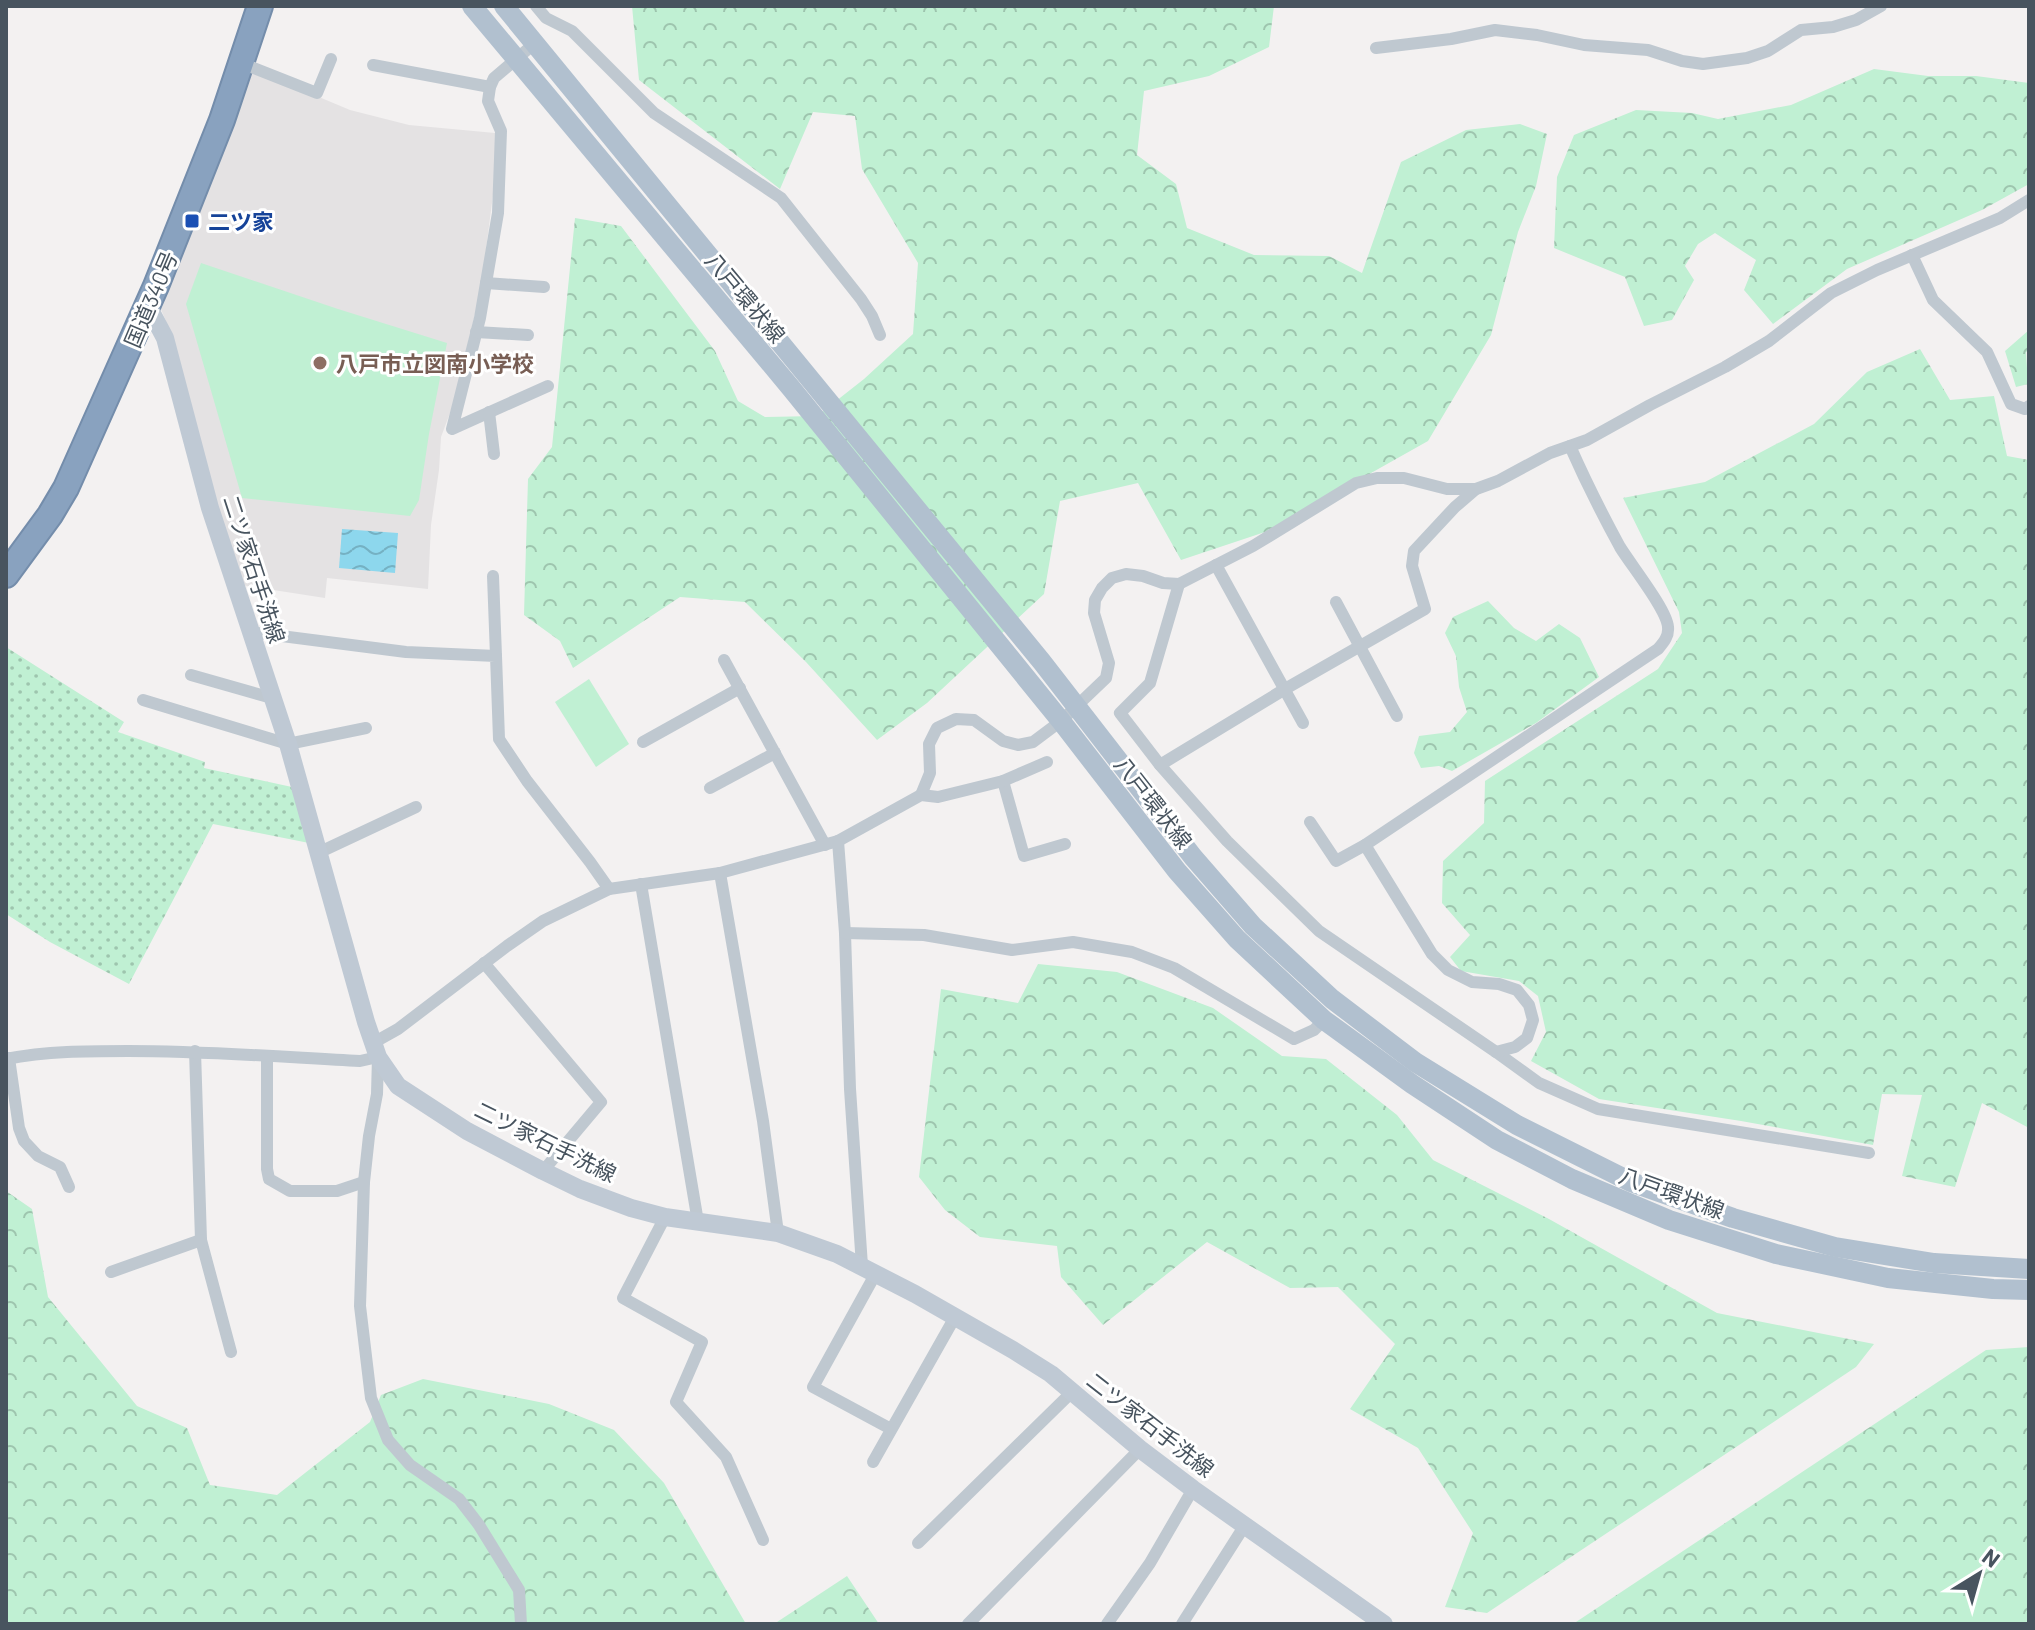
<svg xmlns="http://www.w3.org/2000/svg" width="2035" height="1630" viewBox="0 0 2035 1630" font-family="Barlow,'Noto Sans JP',sans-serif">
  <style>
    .education { fill: #e4e2e3 }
    .grass { fill: url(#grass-dots) }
    .forest { fill: url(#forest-crowns) }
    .park { fill: #c0f0d3 }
    .water { fill: url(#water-waves) }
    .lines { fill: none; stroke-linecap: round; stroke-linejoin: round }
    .highway-casing { stroke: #748dab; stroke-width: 28 }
    .street { stroke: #bfc8d0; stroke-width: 12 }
    .secondary { stroke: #bfc9d4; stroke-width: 18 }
    .primary { stroke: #b1c0cf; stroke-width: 20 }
    .highway { stroke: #89a2bf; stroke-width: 24 }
    .transit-dot { fill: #1a4fb4; stroke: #fff; stroke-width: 3 }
    .education-dot { fill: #8d6e63; stroke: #fff; stroke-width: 3 }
    .labels { text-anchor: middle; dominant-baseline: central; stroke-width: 6; stroke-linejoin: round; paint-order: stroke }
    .transit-label { font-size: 22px; font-weight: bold; fill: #164399; stroke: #fff; text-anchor: start }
    .street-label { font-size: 22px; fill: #48545f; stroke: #fff }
    .education-label { font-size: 22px; font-weight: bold; fill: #785e54; stroke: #fff; text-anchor: start }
  </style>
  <defs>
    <pattern id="grass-dots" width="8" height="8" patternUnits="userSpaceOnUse" patternTransform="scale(2)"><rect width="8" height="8" fill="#c0f0d3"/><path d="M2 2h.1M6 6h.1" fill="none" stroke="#9ec5ae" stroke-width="1.8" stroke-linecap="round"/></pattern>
    <pattern id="forest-crowns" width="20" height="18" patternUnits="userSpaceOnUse" patternTransform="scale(2)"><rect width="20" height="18" fill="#c0f0d3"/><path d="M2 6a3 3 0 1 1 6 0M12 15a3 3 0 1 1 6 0" fill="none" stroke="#9ec5ae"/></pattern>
    <pattern id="water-waves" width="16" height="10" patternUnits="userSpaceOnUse" patternTransform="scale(2)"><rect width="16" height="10" fill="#8dd7ed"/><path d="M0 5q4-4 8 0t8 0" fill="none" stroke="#75b1c3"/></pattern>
  </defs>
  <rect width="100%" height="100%" fill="#f3f1f1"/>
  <polygon class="education" points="252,69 350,110 409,125 495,133 496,171 481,289 453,405 441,437 439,470 431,525 428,589 327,578 325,598 241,585 215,503 166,321 160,307"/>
  <polygon class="grass" points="6,647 124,722 118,732 205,762 204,768 292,787 309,843 213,824 129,984 50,942 6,914"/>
  <g class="forest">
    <polygon points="632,6 1274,6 1269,47 1209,76 1144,91 1137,155 1176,184 1187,228 1254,255 1329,256 1362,273 1401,162 1466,130 1520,124 1547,134 1536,186 1518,232 1491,335 1428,441 1268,531 1181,560 1138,483 1060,501 1044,594 927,703 877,740 806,662 745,602 680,597 573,668 560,641 524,615 528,479 552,447 575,218 621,226 715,351 738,401 765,417 817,416 864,379 913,334 918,263 862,169 855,116 813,112 780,189 639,80"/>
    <polygon points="1874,69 1928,76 1976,76 2029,83 2029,184 1982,210 1847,269 1773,324 1744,290 1756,260 1715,233 1698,244 1685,266 1694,280 1672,320 1644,326 1625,277 1554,248 1557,177 1574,135 1636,110 1692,113 1718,119 1791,105"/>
    <polygon points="2029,330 2029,351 2026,352 2028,384 2016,387 2005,351"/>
    <polygon points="1920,349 1950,400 1994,396 2007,456 2029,460 2029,1128 1982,1103 1955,1187 1902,1176 1922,1095 1882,1094 1873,1145 1741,1121 1599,1099 1531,1061 1546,1032 1538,996 1519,981 1461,971 1450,957 1470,935 1442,903 1443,861 1484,823 1485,781 1658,669 1682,633 1679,612 1623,498 1705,482 1814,424 1867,372"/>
    <polygon points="1488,601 1514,628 1536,641 1559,624 1580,638 1599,677 1536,723 1452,771 1439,766 1421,768 1414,753 1419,736 1450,732 1467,712 1459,687 1456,656 1445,633 1453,617"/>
    <polygon points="1038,964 1117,972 1213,1008 1282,1056 1326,1059 1397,1115 1433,1160 1549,1219 1717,1313 1874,1344 1856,1367 1487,1613 1445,1607 1473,1533 1418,1448 1350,1409 1395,1344 1338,1287 1290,1288 1207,1242 1103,1325 1061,1277 1057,1246 980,1237 945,1210 919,1177 941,989 1018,1003"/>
    <polygon points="6,1191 32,1209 48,1297 137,1406 187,1428 210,1485 277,1495 370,1422 381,1395 423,1379 549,1404 614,1430 664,1483 746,1624 6,1624"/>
    <polygon points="2029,1347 2029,1624 1573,1624 1986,1350"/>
    <polygon points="847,1576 879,1624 774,1624"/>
  </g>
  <g class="park">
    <polygon points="201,263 338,309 447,343 429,434 419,500 410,516 242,498 186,304"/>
    <polygon points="589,679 629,744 596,767 555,702"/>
  </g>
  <polygon class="water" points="342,529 398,533 395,573 339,568"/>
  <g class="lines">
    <defs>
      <polyline id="highway" points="6,575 50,515 66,488 156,286 222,120 260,6"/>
    </defs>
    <use href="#highway" class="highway-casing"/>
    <g class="street">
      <polyline points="536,6 546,18 572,31 654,113 781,198 861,299 872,316 880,335"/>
      <polyline points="535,43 494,78 490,87 488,101 501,131 498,213 480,318 452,429 548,386"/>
      <polyline points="1376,48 1451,39 1495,30 1537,35 1584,45 1648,50 1682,61 1703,64 1747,58 1768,51 1801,30 1833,27 1856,20 1881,6"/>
      <polyline points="241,63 317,93 331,59"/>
      <polyline points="373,65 490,87"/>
      <polyline points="1912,255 1933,300 1987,352 2011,404 2025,409 2029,406"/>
      <polyline points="486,283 544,287"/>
      <polyline points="476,332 528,335"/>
      <polyline points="489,412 494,454"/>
      <polyline points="1216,565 1303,723"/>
      <polyline points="493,576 496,656"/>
      <polyline points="1179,584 1150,683 1120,713 1160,765 1227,841 1319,931 1496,1052 1539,1083 1598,1109 1869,1153"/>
      <polyline points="1336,602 1397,716"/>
      <polyline points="250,632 406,652 496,656 499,739 527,781 590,862 609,889"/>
      <polyline points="724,660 825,845"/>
      <polyline points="191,675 272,698"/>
      <polyline points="143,700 288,744 366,728"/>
      <polyline points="643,742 740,688"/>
      <polyline points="1160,765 1285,689 1425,609 1412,566 1414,551 1455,507 1476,489 1498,481 1550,453 1587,440 1650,405 1725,367 1769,341 1831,293 1877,270 2000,218 2029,200"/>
      <polyline points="1003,781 1024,856 1065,844"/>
      <polyline points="710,788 775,753"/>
      <polyline points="921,795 930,773 929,744 937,728 956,719 974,720 1003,741 1018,745 1033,742 1061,721 1106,678 1109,663 1094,613 1095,600 1102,588 1112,578 1126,574 1143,576 1163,583 1179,584 1253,546 1356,483 1377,478 1404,478 1447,489 1476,489"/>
      <path d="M1310,822L1336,861L1365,845L1658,649C1664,642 1669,636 1668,627C1667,610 1631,565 1620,547C1602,514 1585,480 1570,446"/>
      <polyline points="838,841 845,933 850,1089 862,1266"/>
      <polyline points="1365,845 1432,954 1448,970 1472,982 1499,984 1517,990 1529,1005 1533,1020 1527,1038 1515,1047 1496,1052"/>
      <polyline points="320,852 416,807"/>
      <polyline points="720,873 763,1121 778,1233"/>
      <polyline points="641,884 698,1222"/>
      <polyline points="845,933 924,935 1012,950 1073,942 1132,952 1174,968 1294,1039 1314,1030 1324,1020"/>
      <polyline points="484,963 601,1102 543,1171"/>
      <polyline points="373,1043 398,1029 507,946 543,921 609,889 720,873 838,841 921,795 938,797 1003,781 1047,762"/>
      <polyline points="195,1051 201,1240 231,1352"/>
      <polyline points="267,1056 267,1169 269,1179 290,1191 337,1191 364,1182"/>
      <polyline points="9,1058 19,1128 24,1141 38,1156 60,1167 69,1187"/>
      <path d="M6,1059C47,1051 87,1051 128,1051C206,1051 283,1057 360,1061L378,1057L377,1094L369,1136L364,1182L360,1306L371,1398L388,1440L410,1465L459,1499L479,1525L519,1590L521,1624"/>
      <polyline points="665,1217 623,1298 702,1342 676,1402 726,1457 763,1540"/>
      <polyline points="111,1272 201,1240"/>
      <polyline points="876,1273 813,1387 891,1429"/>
      <polyline points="873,1462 955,1317"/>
      <polyline points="918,1543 1072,1392"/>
      <polyline points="968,1624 1140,1449"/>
      <polyline points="1107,1624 1150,1563 1193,1489"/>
      <polyline points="1182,1624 1245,1525"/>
    </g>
    <polyline class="secondary" points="148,306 165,338 210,508 288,744 366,1022 378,1057 398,1086 467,1131 543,1171 580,1189 631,1208 665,1217 778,1233 837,1254 915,1294 1013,1350 1051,1374 1140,1449 1193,1489 1384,1624"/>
    <g class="primary">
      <polyline points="472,6 791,388 1061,721 1177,871 1237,939 1324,1020 1412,1084 1497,1140 1572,1179 1669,1220 1776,1254 1888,1278 1993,1289 2029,1290"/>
      <polyline points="504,6 1042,662 1193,857 1253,926 1332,999 1415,1062 1517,1125 1631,1182 1733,1218 1835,1247 1934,1263 2029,1269"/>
    </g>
    <use href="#highway" class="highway"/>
  </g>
  <rect class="transit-dot" x="184" y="213" width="16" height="16" rx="4"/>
  <circle class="education-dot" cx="320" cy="363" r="8"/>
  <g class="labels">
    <g class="transit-label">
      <text x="208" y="221">二ツ家</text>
    </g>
    <g class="street-label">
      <text transform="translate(746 297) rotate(50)">八戸環状線</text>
      <text transform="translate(150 299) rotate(-67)">国道340号</text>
      <text transform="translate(255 569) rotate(72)">二ツ家石手洗線</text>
      <text transform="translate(1154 802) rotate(52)">八戸環状線</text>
      <text transform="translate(546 1141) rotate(26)">二ツ家石手洗線</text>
      <text transform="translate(1672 1192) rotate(20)">八戸環状線</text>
      <text transform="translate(1151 1424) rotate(38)">二ツ家石手洗線</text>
    </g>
    <g class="education-label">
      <text x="336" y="363">八戸市立図南小学校</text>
    </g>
  </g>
  <rect width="2035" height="1630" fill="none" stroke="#48545f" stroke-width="16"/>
  <g transform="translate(1979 1574) rotate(37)" stroke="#ffffff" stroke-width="6" paint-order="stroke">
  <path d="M0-6L14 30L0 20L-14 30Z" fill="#48545f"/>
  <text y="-12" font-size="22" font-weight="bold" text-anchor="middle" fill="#48545f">N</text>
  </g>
</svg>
